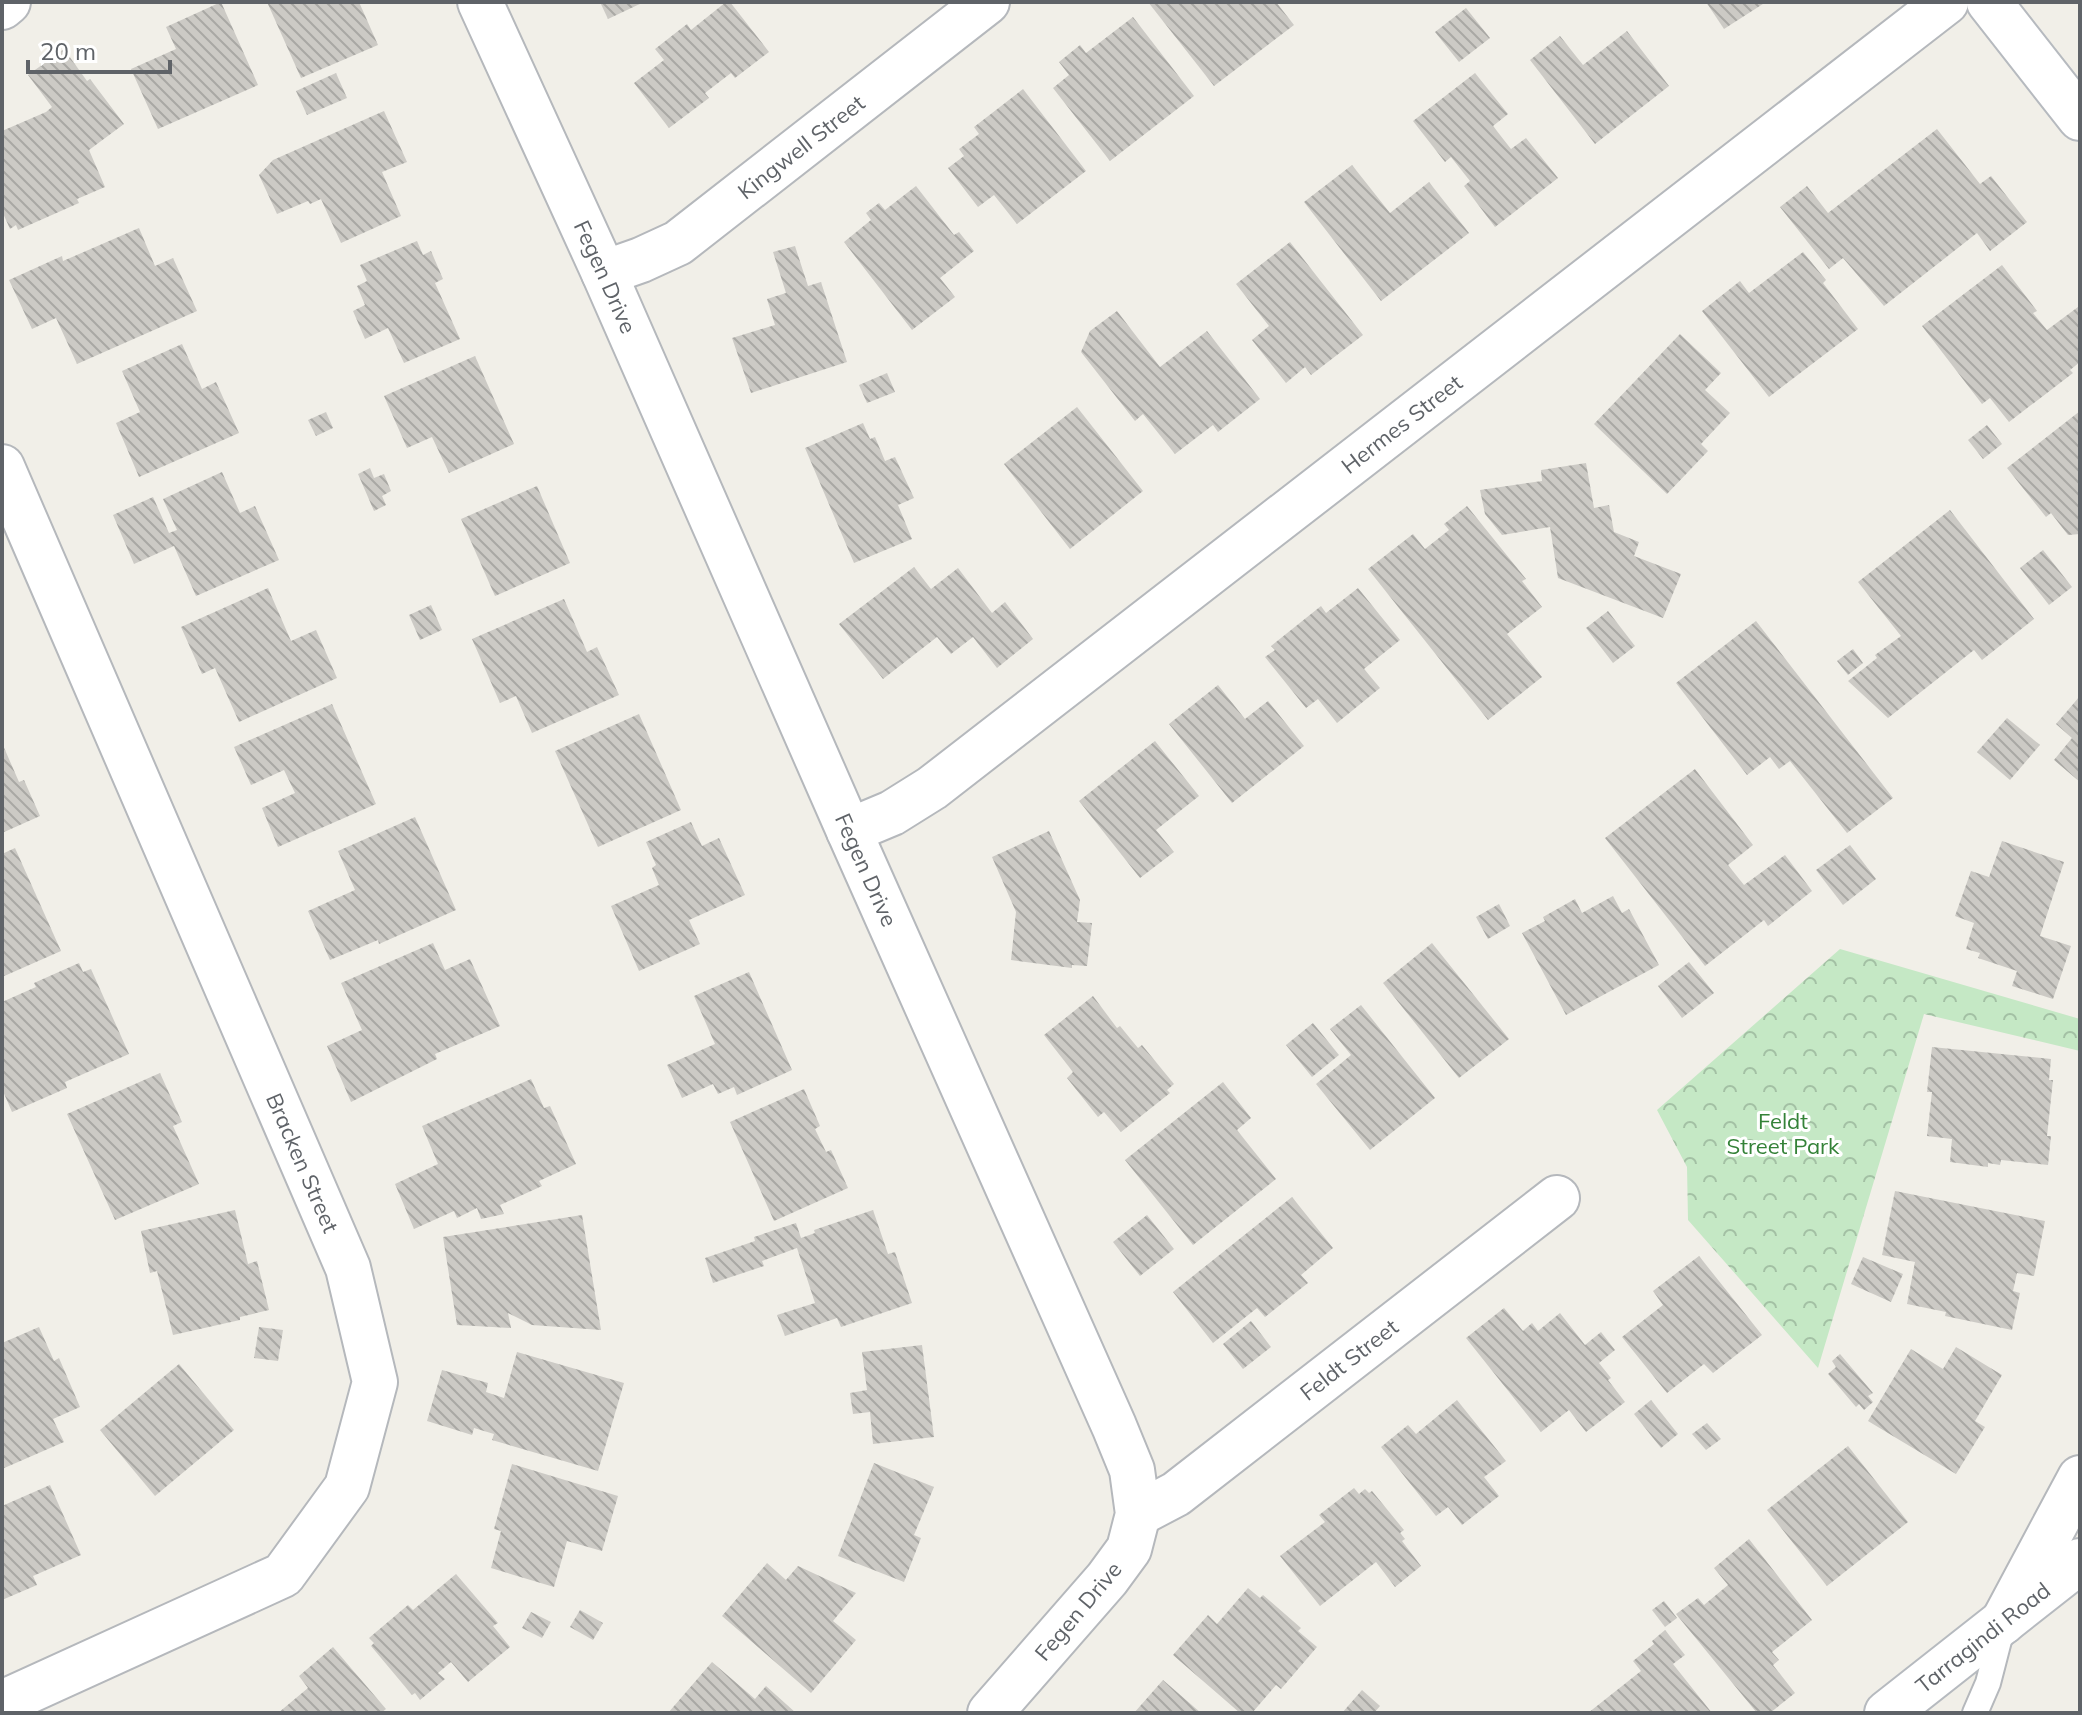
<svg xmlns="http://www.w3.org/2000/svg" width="2082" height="1715" viewBox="0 0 2082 1715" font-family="Mulish,sans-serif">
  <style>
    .forest { fill: url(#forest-crowns) }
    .building { fill: url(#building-back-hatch) }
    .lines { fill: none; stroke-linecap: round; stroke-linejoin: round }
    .lane-casing { stroke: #b5b8bc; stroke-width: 28 }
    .street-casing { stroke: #b5b8bc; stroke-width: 48 }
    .secondary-casing { stroke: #b6babf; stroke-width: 48 }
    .lane { stroke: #fff; stroke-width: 24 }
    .street { stroke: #fff; stroke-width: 44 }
    .secondary { stroke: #fff; stroke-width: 44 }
    .labels { text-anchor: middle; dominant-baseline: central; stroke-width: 6; stroke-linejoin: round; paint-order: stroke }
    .street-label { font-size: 22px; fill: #5f6368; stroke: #fff }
    .park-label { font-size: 22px; fill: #348238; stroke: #fff }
  </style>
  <defs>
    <pattern id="forest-crowns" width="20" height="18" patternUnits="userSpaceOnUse" patternTransform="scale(2)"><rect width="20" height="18" fill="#c5e8c5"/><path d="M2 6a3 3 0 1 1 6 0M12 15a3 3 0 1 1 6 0" fill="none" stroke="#a3c0a4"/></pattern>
    <pattern id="building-back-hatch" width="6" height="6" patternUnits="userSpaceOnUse" patternTransform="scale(2)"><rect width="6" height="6" fill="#cccac5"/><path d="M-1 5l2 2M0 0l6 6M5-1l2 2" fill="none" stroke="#a9a8a4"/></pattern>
  </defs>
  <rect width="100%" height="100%" fill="#f1efe8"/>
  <polygon class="forest" points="1840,949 2080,1019 2080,1051 1924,1014 1818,1368 1688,1220 1687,1167 1657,1110"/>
  <g class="building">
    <polygon points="221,2 258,85 158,129 131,69 176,49 166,27"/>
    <polygon points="267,2 359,2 378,45 301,78"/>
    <polygon points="600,2 644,2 608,19"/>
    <polygon points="726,2 730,2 769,52 735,78 731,73 705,93 709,98 669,128 634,83 664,60 655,49 687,24 691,30"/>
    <polygon points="1148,2 1276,2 1294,25 1214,86"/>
    <polygon points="1706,2 1766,2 1724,29"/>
    <polygon points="1466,8 1490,38 1459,62 1435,32"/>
    <polygon points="1133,17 1194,96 1110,161 1053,88 1069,75 1059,62 1080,45 1086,53"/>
    <polygon points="1627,31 1669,86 1595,144 1530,60 1560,36 1583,65"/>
    <polygon points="64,49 87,81 90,79 124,124 89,150 105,187 77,199 79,203 18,230 16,225 10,229 2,211 2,131 46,112 52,107 28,75"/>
    <polygon points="336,73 347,98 307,115 296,91"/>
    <polygon points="1475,73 1508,114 1493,126 1511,149 1526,138 1558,178 1495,227 1464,186 1470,181 1451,157 1445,162 1413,121"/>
    <polygon points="1023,89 1086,171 1017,224 994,195 978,207 948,168 964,156 959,149 979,134 974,127"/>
    <polygon points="384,111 407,162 382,172 401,216 341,243 321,199 310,204 308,201 277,214 259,175 273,160"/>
    <polygon points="1937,129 1980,184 1991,176 2027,222 1990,251 1977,233 1884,306 1843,258 1829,269 1780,207 1807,186 1828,213"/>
    <polygon points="1352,165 1390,213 1429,182 1469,233 1381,301 1304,202"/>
    <polygon points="916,186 954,235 959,232 974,251 940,278 955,297 912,330 844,242 871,220 866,213 879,203 885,210"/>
    <polygon points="139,228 155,266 173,258 197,311 77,364 56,318 32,329 9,280 62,256 63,261"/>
    <polygon points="417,241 423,255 431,251 443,279 435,283 460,339 404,363 388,328 365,339 353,311 365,305 357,286 367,281 360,265"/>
    <polygon points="1290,242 1363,335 1311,375 1305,367 1286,383 1252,340 1269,326 1236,284"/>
    <polygon points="795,246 808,286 821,282 847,362 751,393 732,338 775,325 767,299 786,293 773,252"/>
    <polygon points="1803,252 1826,280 1823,283 1858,329 1769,397 1702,311 1740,281 1749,293"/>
    <polygon points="2002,265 2037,311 2033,313 2047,330 2078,307 2080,310 2080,362 2070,370 2073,373 2009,422 1990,398 1982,404 1922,326"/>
    <polygon points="1117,311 1160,367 1207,331 1260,399 1218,432 1213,425 1175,454 1143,414 1135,421 1081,352 1090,331"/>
    <polygon points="1680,334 1721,373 1705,390 1730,413 1701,444 1708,451 1667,494 1594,424"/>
    <polygon points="182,344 202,389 216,382 239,433 139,477 116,423 140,412 122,371"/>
    <polygon points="475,356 514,444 449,473 432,437 407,448 384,396"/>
    <polygon points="887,373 895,392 867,403 859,385"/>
    <polygon points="1077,407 1143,491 1070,549 1004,464"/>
    <polygon points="2080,411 2080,534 2068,535 2051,513 2046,517 2007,468"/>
    <polygon points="326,412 333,428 316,436 308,420"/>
    <polygon points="863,423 870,439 875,437 885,461 895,457 914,498 898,505 912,539 854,563 805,448"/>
    <polygon points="1987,425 2002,444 1983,459 1968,440"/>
    <polygon points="1586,463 1594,508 1609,505 1614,532 1639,542 1634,556 1681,574 1663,618 1558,578 1550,527 1502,535 1485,514 1480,490 1542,481 1541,470"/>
    <polygon points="370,468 374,478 384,474 391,491 382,496 386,505 374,511 358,474"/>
    <polygon points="222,472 240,513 255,506 279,560 196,596 174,546 134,564 113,515 153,497 169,533 177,530 163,499"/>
    <polygon points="537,486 570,563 495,596 461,519"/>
    <polygon points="1467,506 1526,579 1522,581 1542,607 1507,634 1542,677 1488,720 1368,569 1413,534 1425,549 1449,530 1444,524"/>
    <polygon points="1950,510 2034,619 1982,660 1974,650 1888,718 1848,681 1877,658 1875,655 1901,636 1858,582"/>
    <polygon points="2043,550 2072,587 2049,605 2020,568"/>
    <polygon points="914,567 931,589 958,568 992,613 1005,602 1033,639 997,668 973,637 951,654 937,637 883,679 839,624"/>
    <polygon points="268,588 291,641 316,630 337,678 239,722 215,668 202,674 181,627"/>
    <polygon points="1358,588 1400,640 1364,669 1380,688 1337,723 1318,699 1306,708 1265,657 1275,650 1271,646 1321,606 1326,613"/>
    <polygon points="564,599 587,652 597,647 619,695 532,733 516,696 500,703 472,639"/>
    <polygon points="431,605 442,630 420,640 409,615"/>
    <polygon points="1608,611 1635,646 1613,663 1586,628"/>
    <polygon points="1756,621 1893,798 1847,833 1790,761 1779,769 1770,757 1747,775 1676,683"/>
    <polygon points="1853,649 1863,663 1848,675 1837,661"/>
    <polygon points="1218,685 1245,719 1268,701 1304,746 1232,803 1169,724"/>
    <polygon points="2080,696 2080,782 2054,760 2072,738 2056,724"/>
    <polygon points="332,704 376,804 278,847 262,808 295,793 284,770 251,785 234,747"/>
    <polygon points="639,714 681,810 598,847 555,751"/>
    <polygon points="2007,718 2040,745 2010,780 1977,752"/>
    <polygon points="1155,741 1199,796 1156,830 1174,852 1140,878 1079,801"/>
    <polygon points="2,743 19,782 24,780 40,816 2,833"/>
    <polygon points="1695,769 1753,845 1728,865 1744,885 1785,855 1812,891 1768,926 1764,920 1705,966 1605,838"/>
    <polygon points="415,817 456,910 379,944 378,940 330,960 308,911 355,890 338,851"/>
    <polygon points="691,822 702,846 719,838 745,895 689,920 700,944 639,971 611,906 659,885 652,868 656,865 646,842"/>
    <polygon points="1049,831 1080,900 1077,922 1092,923 1087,966 1072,965 1072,968 1011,960 1016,912 992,857"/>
    <polygon points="2002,841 2064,862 2040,936 2071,946 2053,999 2012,986 2017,971 1978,958 1980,953 1966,949 1974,923 1955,916 1971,871 1989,877"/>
    <polygon points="1850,845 1876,879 1843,905 1816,870"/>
    <polygon points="15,848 61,951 2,977 2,854"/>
    <polygon points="1613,896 1622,913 1629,909 1659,965 1566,1015 1522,933 1545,921 1543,917 1575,899 1582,913"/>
    <polygon points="1499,904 1510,926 1488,939 1476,917"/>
    <polygon points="433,943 445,970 470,959 500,1026 435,1054 437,1059 351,1102 327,1046 362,1030 341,983"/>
    <polygon points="1432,943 1509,1039 1459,1078 1383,983"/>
    <polygon points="1689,962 1714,993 1682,1018 1658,986"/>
    <polygon points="79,963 83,972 91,969 129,1054 65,1082 67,1088 12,1112 2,1089 2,1002 36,987 34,983"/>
    <polygon points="749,972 792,1070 737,1095 734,1087 718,1094 713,1084 682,1098 667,1065 715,1044 694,996"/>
    <polygon points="1093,996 1117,1028 1120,1026 1138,1048 1142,1045 1174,1084 1167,1090 1170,1093 1121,1132 1104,1112 1098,1117 1067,1078 1073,1072 1044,1035"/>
    <polygon points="1361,1005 1435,1098 1370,1150 1316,1084 1351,1055 1330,1029"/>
    <polygon points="1313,1023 1339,1055 1312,1077 1286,1045"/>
    <polygon points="1932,1047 2051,1059 2049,1080 2053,1080 2047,1136 2051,1136 2048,1165 2001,1160 2000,1165 1988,1163 1988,1167 1950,1162 1952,1139 1927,1136 1932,1092 1927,1092"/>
    <polygon points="160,1073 182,1122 173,1126 199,1184 115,1220 67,1114"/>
    <polygon points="531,1079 544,1108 550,1106 576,1164 539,1181 542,1186 500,1205 504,1214 481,1219 477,1208 457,1218 454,1211 414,1229 395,1184 438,1164 422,1126"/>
    <polygon points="1223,1082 1251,1118 1237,1130 1276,1179 1193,1245 1125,1160"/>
    <polygon points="804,1089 820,1126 815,1129 826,1152 831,1150 848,1188 774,1221 730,1122"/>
    <polygon points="1895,1191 2045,1221 2034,1276 2017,1273 2013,1291 2020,1293 2012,1330 1945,1316 1946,1312 1907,1304 1915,1262 1882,1255"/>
    <polygon points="1292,1197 1333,1248 1301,1275 1308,1283 1265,1317 1257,1308 1213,1343 1173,1292"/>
    <polygon points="235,1210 248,1264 257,1261 269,1310 240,1317 240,1320 173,1335 157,1271 150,1273 141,1231"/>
    <polygon points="873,1210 888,1254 895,1252 912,1303 841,1327 837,1318 785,1336 777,1315 815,1303 797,1248 762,1261 764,1266 713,1283 705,1258 755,1241 754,1237 796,1223 801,1238 815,1233 814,1230"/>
    <polygon points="582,1215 601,1330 532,1325 508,1313 511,1328 457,1325 443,1237"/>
    <polygon points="1147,1215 1174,1249 1140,1276 1113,1242"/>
    <polygon points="1699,1256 1762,1335 1713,1373 1704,1364 1667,1393 1622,1337 1663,1305 1653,1291"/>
    <polygon points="1863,1257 1903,1274 1891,1302 1851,1284"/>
    <polygon points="1504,1308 1523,1331 1532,1323 1538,1331 1560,1313 1585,1345 1601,1332 1615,1350 1599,1363 1611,1378 1608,1380 1625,1402 1586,1432 1569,1410 1541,1432 1466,1338"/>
    <polygon points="1251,1321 1271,1347 1243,1369 1223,1344"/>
    <polygon points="39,1327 54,1361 59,1358 80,1407 53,1419 64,1442 2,1469 2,1343"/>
    <polygon points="259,1327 283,1330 278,1361 254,1358"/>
    <polygon points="922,1345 934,1437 873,1444 870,1412 853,1414 850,1393 867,1390 862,1352"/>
    <polygon points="1956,1347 2002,1375 1975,1421 1985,1427 1956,1474 1868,1421 1911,1349 1943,1369"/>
    <polygon points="517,1352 624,1383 598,1471 492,1440 494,1434 474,1428 472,1435 427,1421 442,1370 488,1383 486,1392 504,1398"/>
    <polygon points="1840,1354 1873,1393 1868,1396 1873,1402 1864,1410 1859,1404 1856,1407 1828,1374 1836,1367 1832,1361"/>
    <polygon points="179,1364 234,1430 155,1496 100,1430"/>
    <polygon points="1457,1400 1506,1461 1484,1477 1499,1496 1462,1525 1448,1507 1436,1516 1381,1447 1408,1425 1416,1434"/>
    <polygon points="1651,1400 1678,1434 1661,1448 1634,1414"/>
    <polygon points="1707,1423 1721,1439 1706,1450 1692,1434"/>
    <polygon points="1848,1446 1908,1522 1827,1586 1767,1510"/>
    <polygon points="874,1463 934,1487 914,1535 921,1538 904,1582 838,1556"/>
    <polygon points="512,1464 618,1496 602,1551 567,1541 554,1587 491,1568 501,1531 494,1529"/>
    <polygon points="50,1485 81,1555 33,1576 37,1585 2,1600 2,1506"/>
    <polygon points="1354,1488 1359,1494 1365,1489 1369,1493 1372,1491 1404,1530 1400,1533 1405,1539 1402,1541 1421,1566 1395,1587 1376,1562 1320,1606 1280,1556 1325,1522 1319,1515"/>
    <polygon points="1749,1539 1812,1620 1772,1652 1779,1660 1773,1665 1795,1693 1770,1713 1757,1713 1676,1614 1698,1598 1704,1605 1728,1585 1714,1568"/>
    <polygon points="767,1563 786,1580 798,1566 856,1593 833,1621 856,1640 811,1693 722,1616"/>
    <polygon points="456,1574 498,1623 493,1626 510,1647 468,1682 451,1662 438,1673 445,1679 420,1700 415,1693 412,1695 371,1646 374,1643 369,1638 408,1605 413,1610"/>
    <polygon points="1248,1588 1260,1598 1263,1595 1301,1628 1298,1631 1317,1647 1281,1689 1276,1685 1252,1713 1240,1713 1173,1655 1208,1615 1217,1624"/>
    <polygon points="1664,1601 1677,1618 1665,1627 1652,1610"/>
    <polygon points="580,1610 603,1623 593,1640 570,1627"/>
    <polygon points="531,1612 551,1622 542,1638 522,1628"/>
    <polygon points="1665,1630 1685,1655 1673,1664 1712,1713 1588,1713 1641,1671 1633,1661 1654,1644 1652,1641"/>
    <polygon points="333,1647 386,1709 381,1713 278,1713 308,1688 299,1676"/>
    <polygon points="712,1662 755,1699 766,1686 796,1713 668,1713"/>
    <polygon points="1163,1680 1201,1713 1134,1713"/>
    <polygon points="1362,1690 1380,1706 1374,1713 1342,1713"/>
  </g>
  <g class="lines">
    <defs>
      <polyline id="lane" points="1975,1713 1988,1683 2003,1625"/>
      <g id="street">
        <path id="s1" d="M480,2L604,273L849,831L1114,1426L1132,1470L1138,1514L1129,1549L1107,1579L990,1713"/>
        <polyline points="2,7 8,2"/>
        <path id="s2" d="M604,273L641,260L678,243L987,2"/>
        <path id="s3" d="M2,467L348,1268L375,1382L347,1487L283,1575L2,1703"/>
        <path id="s4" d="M849,831L892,813L932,788L1946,2"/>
        <path id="s5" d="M1138,1514L1176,1494L1557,1198"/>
        <polyline points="2003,1622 2080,1478"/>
      </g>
      <g id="secondary">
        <polyline points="1989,2 2080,118"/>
        <path id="s6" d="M1887,1713L2080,1561"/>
      </g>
    </defs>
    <use href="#lane" class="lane-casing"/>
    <use href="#street" class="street-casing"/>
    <use href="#secondary" class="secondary-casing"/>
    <use href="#lane" class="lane"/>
    <use href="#street" class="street"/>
    <use href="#secondary" class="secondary"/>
  </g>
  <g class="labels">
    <g class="street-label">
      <text stroke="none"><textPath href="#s2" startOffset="236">Kingwell Street</textPath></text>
      <text stroke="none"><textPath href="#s1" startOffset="302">Fegen Drive</textPath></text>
      <text stroke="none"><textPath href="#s4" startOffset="688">Hermes Street</textPath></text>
      <text stroke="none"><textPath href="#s1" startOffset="950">Fegen Drive</textPath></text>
      <text stroke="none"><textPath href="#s3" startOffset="758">Bracken Street</textPath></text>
      <text stroke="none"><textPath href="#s5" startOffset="262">Feldt Street</textPath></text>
      <text transform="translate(1078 1611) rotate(-50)">Fegen Drive</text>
      <text stroke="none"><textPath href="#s6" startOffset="122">Tarragindi Road</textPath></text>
    </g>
    <g class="park-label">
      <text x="1783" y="1121">Feldt<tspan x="1783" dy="25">Street Park</tspan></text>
    </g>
  </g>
  <rect width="2082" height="1715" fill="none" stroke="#5f6368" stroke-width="8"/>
  <path d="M28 60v12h142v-12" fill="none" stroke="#5f6368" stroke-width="4"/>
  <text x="40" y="60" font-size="24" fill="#5f6368" stroke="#ffffff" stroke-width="6" paint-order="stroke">20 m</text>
</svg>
